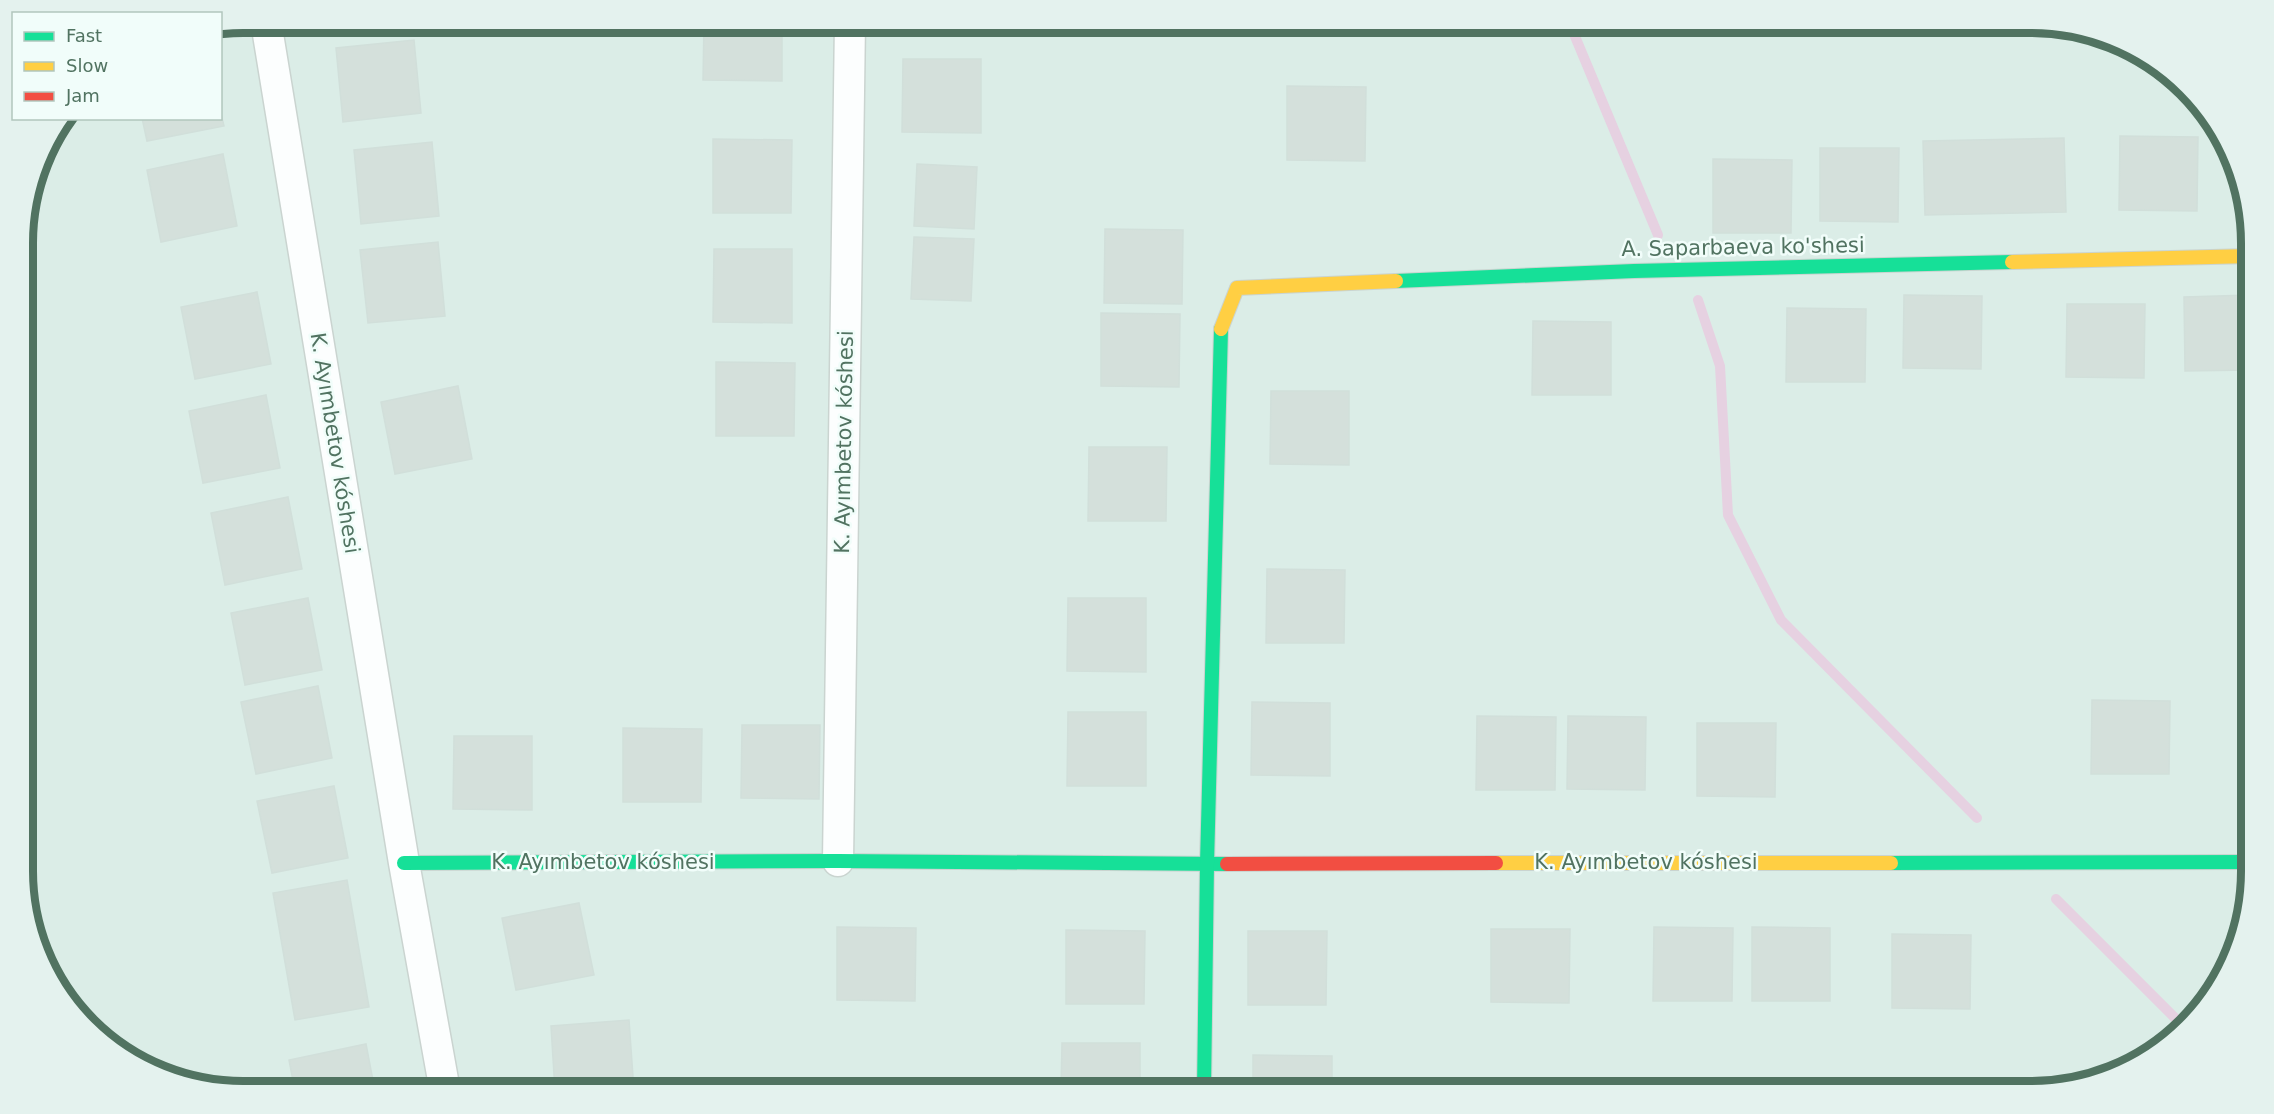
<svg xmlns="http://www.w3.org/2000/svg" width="2274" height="1114" viewBox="0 0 2274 1114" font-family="'DejaVu Sans',sans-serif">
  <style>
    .residential { fill: #dbede7 }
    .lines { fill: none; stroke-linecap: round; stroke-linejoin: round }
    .stream { stroke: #e6d1e1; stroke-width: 10 }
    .building { fill: #d4e0db; stroke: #d1dfda; stroke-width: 1.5 }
    .street-casing { stroke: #cad4d0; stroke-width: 33 }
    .fast-casing { stroke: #cad4d0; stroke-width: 16 }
    .slow-casing { stroke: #cad4d0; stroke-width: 16 }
    .jam-casing { stroke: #cad4d0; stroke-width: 16 }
    .street { stroke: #fcfefe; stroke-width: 30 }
    .fast { stroke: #16e098; stroke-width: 14 }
    .slow { stroke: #ffcf43; stroke-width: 14 }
    .jam { stroke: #f24e42; stroke-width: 14 }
    .labels { text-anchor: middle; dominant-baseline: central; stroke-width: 5; stroke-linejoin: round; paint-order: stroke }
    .street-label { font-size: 21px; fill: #517361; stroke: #f1fdfa }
    .rim { fill: none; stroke: #517361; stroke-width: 8 }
  </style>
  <rect width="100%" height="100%" fill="#eef6f5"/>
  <polygon class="residential" points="243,22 2031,23 2128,45 2206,109 2250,214 2251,872 2229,968 2154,1054 2102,1080 2045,1091 243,1091 146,1069 68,1005 24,900 23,228 45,146 66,119 220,118 221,27"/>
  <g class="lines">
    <g class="stream">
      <polyline points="1569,22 1658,235"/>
      <polyline points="1698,300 1720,366 1728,515 1781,620 1977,818"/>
      <polyline points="2056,899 2181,1024"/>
    </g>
  </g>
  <g class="building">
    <polygon points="704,22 782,22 782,81 703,80"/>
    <rect x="1277" y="22" width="78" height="8"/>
    <polygon points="414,40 421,113 343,122 336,48"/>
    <polygon points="903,59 981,59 981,133 902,132"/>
    <polygon points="1287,86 1366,87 1365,161 1287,160"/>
    <polygon points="220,110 224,126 147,141 142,118 220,118"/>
    <polygon points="2120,136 2198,137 2197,211 2119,210"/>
    <polygon points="2064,138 2066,212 1925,215 1923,141"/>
    <polygon points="713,139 792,140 791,213 713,213"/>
    <polygon points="432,142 439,216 361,224 354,150"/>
    <polygon points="1820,148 1899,148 1898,222 1820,221"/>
    <polygon points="223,154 237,226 161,242 147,170"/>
    <polygon points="1713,159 1792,160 1791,233 1713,233"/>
    <polygon points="917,164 977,167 974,229 914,226"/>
    <polygon points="1105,229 1183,230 1182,304 1104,303"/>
    <polygon points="914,237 974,239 971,301 911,299"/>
    <polygon points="438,242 445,316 368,323 360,250"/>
    <polygon points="714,249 792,249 792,323 713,322"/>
    <polygon points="257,292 271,364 195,379 181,307"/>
    <polygon points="1904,295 1982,296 1981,369 1903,368"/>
    <polygon points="2250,295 2250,370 2185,371 2184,297"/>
    <polygon points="2067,304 2145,304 2144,378 2066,377"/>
    <polygon points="1787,308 1866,309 1865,382 1786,382"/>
    <polygon points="1101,313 1180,314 1179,387 1101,386"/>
    <polygon points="1533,321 1611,322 1611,395 1532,395"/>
    <polygon points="716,362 795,363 794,436 716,436"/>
    <polygon points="458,386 472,459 395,474 381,402"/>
    <polygon points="1271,391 1349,391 1349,465 1270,464"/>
    <polygon points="266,395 280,468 203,483 189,411"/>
    <polygon points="1089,447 1167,447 1166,521 1088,521"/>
    <polygon points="288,497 302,569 225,585 211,513"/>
    <polygon points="1267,569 1345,570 1344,643 1266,643"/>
    <polygon points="308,598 322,670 245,685 231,613"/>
    <polygon points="1068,598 1146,598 1146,672 1067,671"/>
    <polygon points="318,686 332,758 256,774 241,702"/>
    <polygon points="2092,700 2170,701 2169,774 2091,774"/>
    <polygon points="1252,702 1330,703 1330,776 1251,775"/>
    <polygon points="2240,705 2251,705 2251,778 2239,778"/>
    <polygon points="1068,712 1146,712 1146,786 1067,786"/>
    <polygon points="1477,716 1556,717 1555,790 1476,790"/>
    <polygon points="1568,716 1646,717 1645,790 1567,789"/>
    <polygon points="1697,723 1776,723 1775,797 1697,796"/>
    <polygon points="742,725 820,725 819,799 741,798"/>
    <polygon points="623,728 702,729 701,802 623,802"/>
    <polygon points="454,736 532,736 532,810 453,809"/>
    <polygon points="334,786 348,858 272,873 257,801"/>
    <polygon points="347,880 369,1007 295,1020 273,893"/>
    <polygon points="579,903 594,975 516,990 502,918"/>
    <polygon points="837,927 916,928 915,1001 837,1000"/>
    <polygon points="1654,927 1733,928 1732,1001 1653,1001"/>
    <polygon points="1752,927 1830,928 1830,1001 1752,1001"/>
    <polygon points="1491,929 1570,929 1569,1003 1491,1002"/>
    <polygon points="1066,930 1145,931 1144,1004 1066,1004"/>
    <polygon points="1248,931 1327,931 1326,1005 1248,1005"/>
    <polygon points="1892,934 1971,935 1970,1009 1892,1008"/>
    <polygon points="629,1020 634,1091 555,1091 551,1026"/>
    <polygon points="1062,1043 1140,1043 1140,1091 1061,1091"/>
    <polygon points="366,1044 375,1091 295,1091 289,1060"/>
    <polygon points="1253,1055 1332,1056 1332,1091 1253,1091"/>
  </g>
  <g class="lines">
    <defs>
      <g id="street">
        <polyline points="266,22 404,863 445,1091"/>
        <polyline points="838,861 850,22"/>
      </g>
      <g id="fast">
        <polyline points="1396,281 1634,271 2012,262"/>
        <polyline points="404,863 838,861 1227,864"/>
        <polyline points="1891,863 2251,862"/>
        <polyline points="1204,1091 1207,864 1221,329"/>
      </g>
      <g id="slow">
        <polyline points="2012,262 2250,256"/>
        <polyline points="1221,329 1237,288 1396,281"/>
        <polyline points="1496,863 1891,863"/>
      </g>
      <polyline id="jam" points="1227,864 1496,863"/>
    </defs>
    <use href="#street" class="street-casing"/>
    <use href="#fast" class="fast-casing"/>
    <use href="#slow" class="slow-casing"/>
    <use href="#jam" class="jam-casing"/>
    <use href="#street" class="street"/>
    <use href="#fast" class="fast"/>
    <use href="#slow" class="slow"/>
    <use href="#jam" class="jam"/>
  </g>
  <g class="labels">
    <g class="street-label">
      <text transform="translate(1743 247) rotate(-1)">A. Saparbaeva ko'shesi</text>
      <text transform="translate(844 442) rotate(-89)">K. Ayımbetov kóshesi</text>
      <text transform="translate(335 443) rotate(81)">K. Ayımbetov kóshesi</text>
      <text x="603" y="862">K. Ayımbetov kóshesi</text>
      <text x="1646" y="862">K. Ayımbetov kóshesi</text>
    </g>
  </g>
  <path d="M0 0H2274V1114H0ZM243 33H2031A210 210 0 0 1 2241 243V871A210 210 0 0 1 2031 1081H243A210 210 0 0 1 33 871V243A210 210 0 0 1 243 33Z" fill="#e4f2ee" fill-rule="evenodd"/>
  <path class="rim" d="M243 33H2031A210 210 0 0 1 2241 243V871A210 210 0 0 1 2031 1081H243A210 210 0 0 1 33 871V243A210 210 0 0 1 243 33Z"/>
  <rect x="12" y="12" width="210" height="108" fill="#f1fdfa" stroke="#b1c6bd" stroke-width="1.5"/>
  <rect x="24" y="32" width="30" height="9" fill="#16e098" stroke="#b1c6bd" stroke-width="1.5"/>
  <text x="66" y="42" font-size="18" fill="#517361">Fast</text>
  <rect x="24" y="62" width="30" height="9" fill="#ffcf43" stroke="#b1c6bd" stroke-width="1.5"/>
  <text x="66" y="72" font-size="18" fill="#517361">Slow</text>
  <rect x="24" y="92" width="30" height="9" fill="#f24e42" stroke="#b1c6bd" stroke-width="1.5"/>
  <text x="66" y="102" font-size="18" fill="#517361">Jam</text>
</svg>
